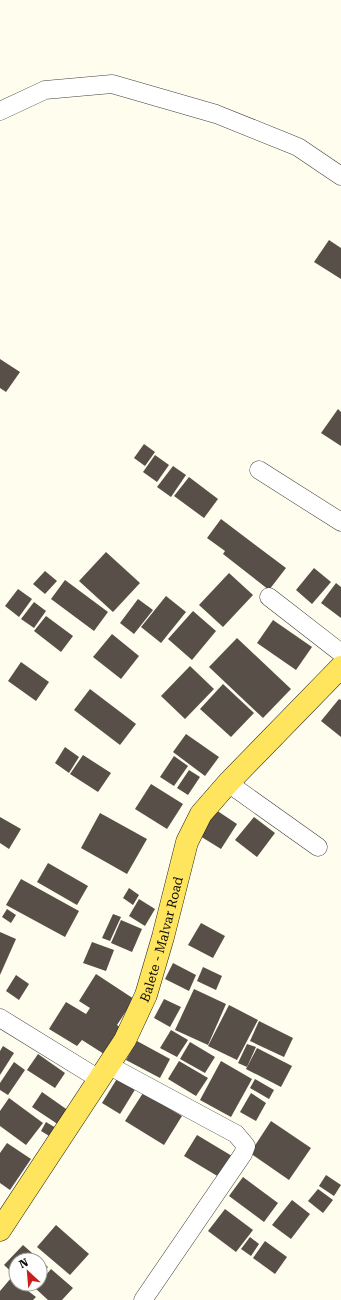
<svg xmlns="http://www.w3.org/2000/svg" width="341" height="1300" viewBox="0 0 341 1300" font-family="'Roboto Serif',serif">
  <style>
    .building { fill: #574f48 }
    .lines { fill: none; stroke-linecap: round; stroke-linejoin: round }
    .minor-casing { stroke: #404040; stroke-width: 19 }
    .major-casing { stroke: #1e1e1e; stroke-width: 23 }
    .minor { stroke: #fff; stroke-width: 18 }
    .major { stroke: #ffe45d; stroke-width: 22 }
    .labels { text-anchor: middle; dominant-baseline: central; stroke-width: 4; stroke-linejoin: round; paint-order: stroke }
    .street-label { font-size: 13px; fill: #0d0d0d; stroke: #fff }
  </style>
  <rect width="100%" height="100%" fill="#fffded"/>
  <g class="building">
    <polygon points="329,240 341,248 341,279 314,262"/>
    <polygon points="0,359 20,372 6,392 0,388"/>
    <polygon points="338,409 341,412 341,446 321,433"/>
    <polygon points="144,444 155,452 145,466 134,458"/>
    <polygon points="155,455 169,465 157,482 143,472"/>
    <polygon points="173,466 186,475 171,497 157,487"/>
    <polygon points="189,477 218,499 204,518 174,496"/>
    <polygon points="221,519 286,568 269,590 223,554 225,551 207,538"/>
    <polygon points="106,552 140,583 113,612 79,581"/>
    <polygon points="314,568 331,582 312,604 296,590"/>
    <polygon points="45,571 57,581 45,594 33,584"/>
    <polygon points="229,573 253,595 223,627 199,605"/>
    <polygon points="65,580 108,612 94,631 51,599"/>
    <polygon points="336,583 341,587 341,618 321,603"/>
    <polygon points="18,589 32,599 19,617 5,606"/>
    <polygon points="166,596 186,612 161,643 141,627"/>
    <polygon points="138,599 153,610 134,634 120,623"/>
    <polygon points="34,602 46,611 34,628 21,619"/>
    <polygon points="193,611 216,631 192,660 168,639"/>
    <polygon points="46,616 73,636 61,652 34,631"/>
    <polygon points="273,620 312,647 296,670 257,643"/>
    <polygon points="112,634 139,656 121,679 93,657"/>
    <polygon points="237,638 291,689 263,718 209,667"/>
    <polygon points="21,662 49,682 36,701 8,681"/>
    <polygon points="190,666 214,689 185,719 161,696"/>
    <polygon points="223,684 254,713 231,737 200,709"/>
    <polygon points="90,689 136,724 120,745 74,710"/>
    <polygon points="339,699 341,700 341,737 321,721"/>
    <polygon points="186,734 219,757 205,776 173,752"/>
    <polygon points="65,747 79,757 69,773 55,763"/>
    <polygon points="83,755 111,773 98,792 70,774"/>
    <polygon points="174,756 188,766 174,786 160,777"/>
    <polygon points="189,770 200,777 188,795 177,788"/>
    <polygon points="151,784 183,804 167,829 135,809"/>
    <polygon points="216,810 237,824 221,849 200,836"/>
    <polygon points="100,813 147,839 127,874 81,848"/>
    <polygon points="0,817 21,829 9,849 0,843"/>
    <polygon points="254,817 275,833 257,857 235,840"/>
    <polygon points="48,863 88,886 77,905 37,882"/>
    <polygon points="21,879 79,911 65,937 6,905"/>
    <polygon points="129,888 139,895 133,905 123,898"/>
    <polygon points="139,899 155,909 145,926 129,916"/>
    <polygon points="7,909 16,915 11,923 2,917"/>
    <polygon points="113,914 121,917 110,941 102,938"/>
    <polygon points="121,920 142,929 132,952 111,943"/>
    <polygon points="201,923 225,936 213,958 188,945"/>
    <polygon points="0,932 16,939 0,975"/>
    <polygon points="92,942 114,950 106,971 83,963"/>
    <polygon points="173,963 196,975 189,991 165,979"/>
    <polygon points="203,967 222,976 216,990 197,981"/>
    <polygon points="96,974 134,999 117,1025 121,1028 104,1054 82,1040 77,1046 49,1029 66,1002 86,1014 90,1008 79,1001"/>
    <polygon points="16,975 29,984 19,1000 6,991"/>
    <polygon points="194,989 226,1004 208,1045 175,1030"/>
    <polygon points="164,999 181,1007 170,1027 154,1018"/>
    <polygon points="229,1005 258,1020 237,1060 208,1046"/>
    <polygon points="259,1021 293,1038 284,1057 250,1041"/>
    <polygon points="171,1030 188,1040 177,1057 160,1048"/>
    <polygon points="137,1041 170,1059 160,1078 126,1060"/>
    <polygon points="190,1042 215,1057 205,1073 180,1059"/>
    <polygon points="247,1044 256,1047 247,1067 238,1063"/>
    <polygon points="3,1046 14,1053 0,1075 0,1051"/>
    <polygon points="257,1048 292,1066 281,1087 246,1069"/>
    <polygon points="38,1054 65,1073 55,1088 27,1070"/>
    <polygon points="179,1061 208,1078 196,1096 168,1079"/>
    <polygon points="221,1061 252,1079 231,1117 200,1100"/>
    <polygon points="14,1062 25,1070 8,1095 0,1090 0,1083"/>
    <polygon points="118,1077 136,1088 120,1114 102,1103"/>
    <polygon points="255,1079 274,1090 269,1099 250,1088"/>
    <polygon points="42,1092 69,1111 59,1125 32,1107"/>
    <polygon points="143,1093 182,1116 164,1145 125,1121"/>
    <polygon points="251,1093 266,1103 256,1121 240,1112"/>
    <polygon points="9,1098 43,1123 26,1145 0,1126 0,1111"/>
    <polygon points="271,1121 311,1148 289,1180 250,1153"/>
    <polygon points="46,1122 56,1128 51,1137 41,1131"/>
    <polygon points="197,1135 232,1156 219,1177 184,1156"/>
    <polygon points="7,1143 31,1159 10,1190 0,1183 0,1153"/>
    <polygon points="326,1175 341,1185 334,1196 319,1186"/>
    <polygon points="243,1177 278,1203 264,1222 229,1196"/>
    <polygon points="318,1189 333,1200 323,1213 308,1201"/>
    <polygon points="292,1200 310,1214 291,1239 272,1225"/>
    <polygon points="225,1209 253,1230 236,1252 208,1231"/>
    <polygon points="56,1225 89,1254 70,1275 37,1247"/>
    <polygon points="250,1237 259,1244 251,1256 241,1249"/>
    <polygon points="265,1241 287,1257 275,1274 253,1258"/>
    <polygon points="23,1245 48,1267 40,1275 40,1260 16,1260 16,1276 4,1265"/>
    <polygon points="51,1269 73,1288 62,1300 48,1300 35,1288 38,1284 40,1284 40,1282"/>
    <polygon points="11,1278 16,1282 16,1284 19,1284 36,1297 33,1300 0,1300 0,1291"/>
  </g>
  <g class="lines">
    <defs>
      <g id="minor">
        <polyline points="0,111 45,90 112,84 216,114 298,147 341,176"/>
        <polyline points="259,470 341,522"/>
        <polyline points="269,597 341,653"/>
        <polyline points="228,783 318,847"/>
        <polyline points="0,1018 99,1079"/>
        <polyline points="108,1065 236,1134 246,1146 243,1154 143,1300"/>
      </g>
      <g id="major">
        <path id="s1" d="M0,1230L125,1040L146,995L163,937L187,842L201,814L228,783L341,667"/>
      </g>
    </defs>
    <use href="#minor" class="minor-casing"/>
    <use href="#major" class="major-casing"/>
    <use href="#minor" class="minor"/>
    <use href="#major" class="major"/>
  </g>
  <g class="labels">
    <g class="street-label">
      <text stroke="none"><textPath href="#s1" startOffset="335">Balete - Malvar Road</textPath></text>
    </g>
  </g>
  <g transform="translate(28 1272) rotate(334)"><circle r="19" fill="#ffffff" stroke="#9e9e9e"/>
  <path d="M0-3L7 15L0 10L-7 15Z" fill="#ca1d18"/>
  <text y="-6" font-size="11" font-weight="bold" text-anchor="middle" fill="#0d0d0d">N</text>
  </g>
</svg>
